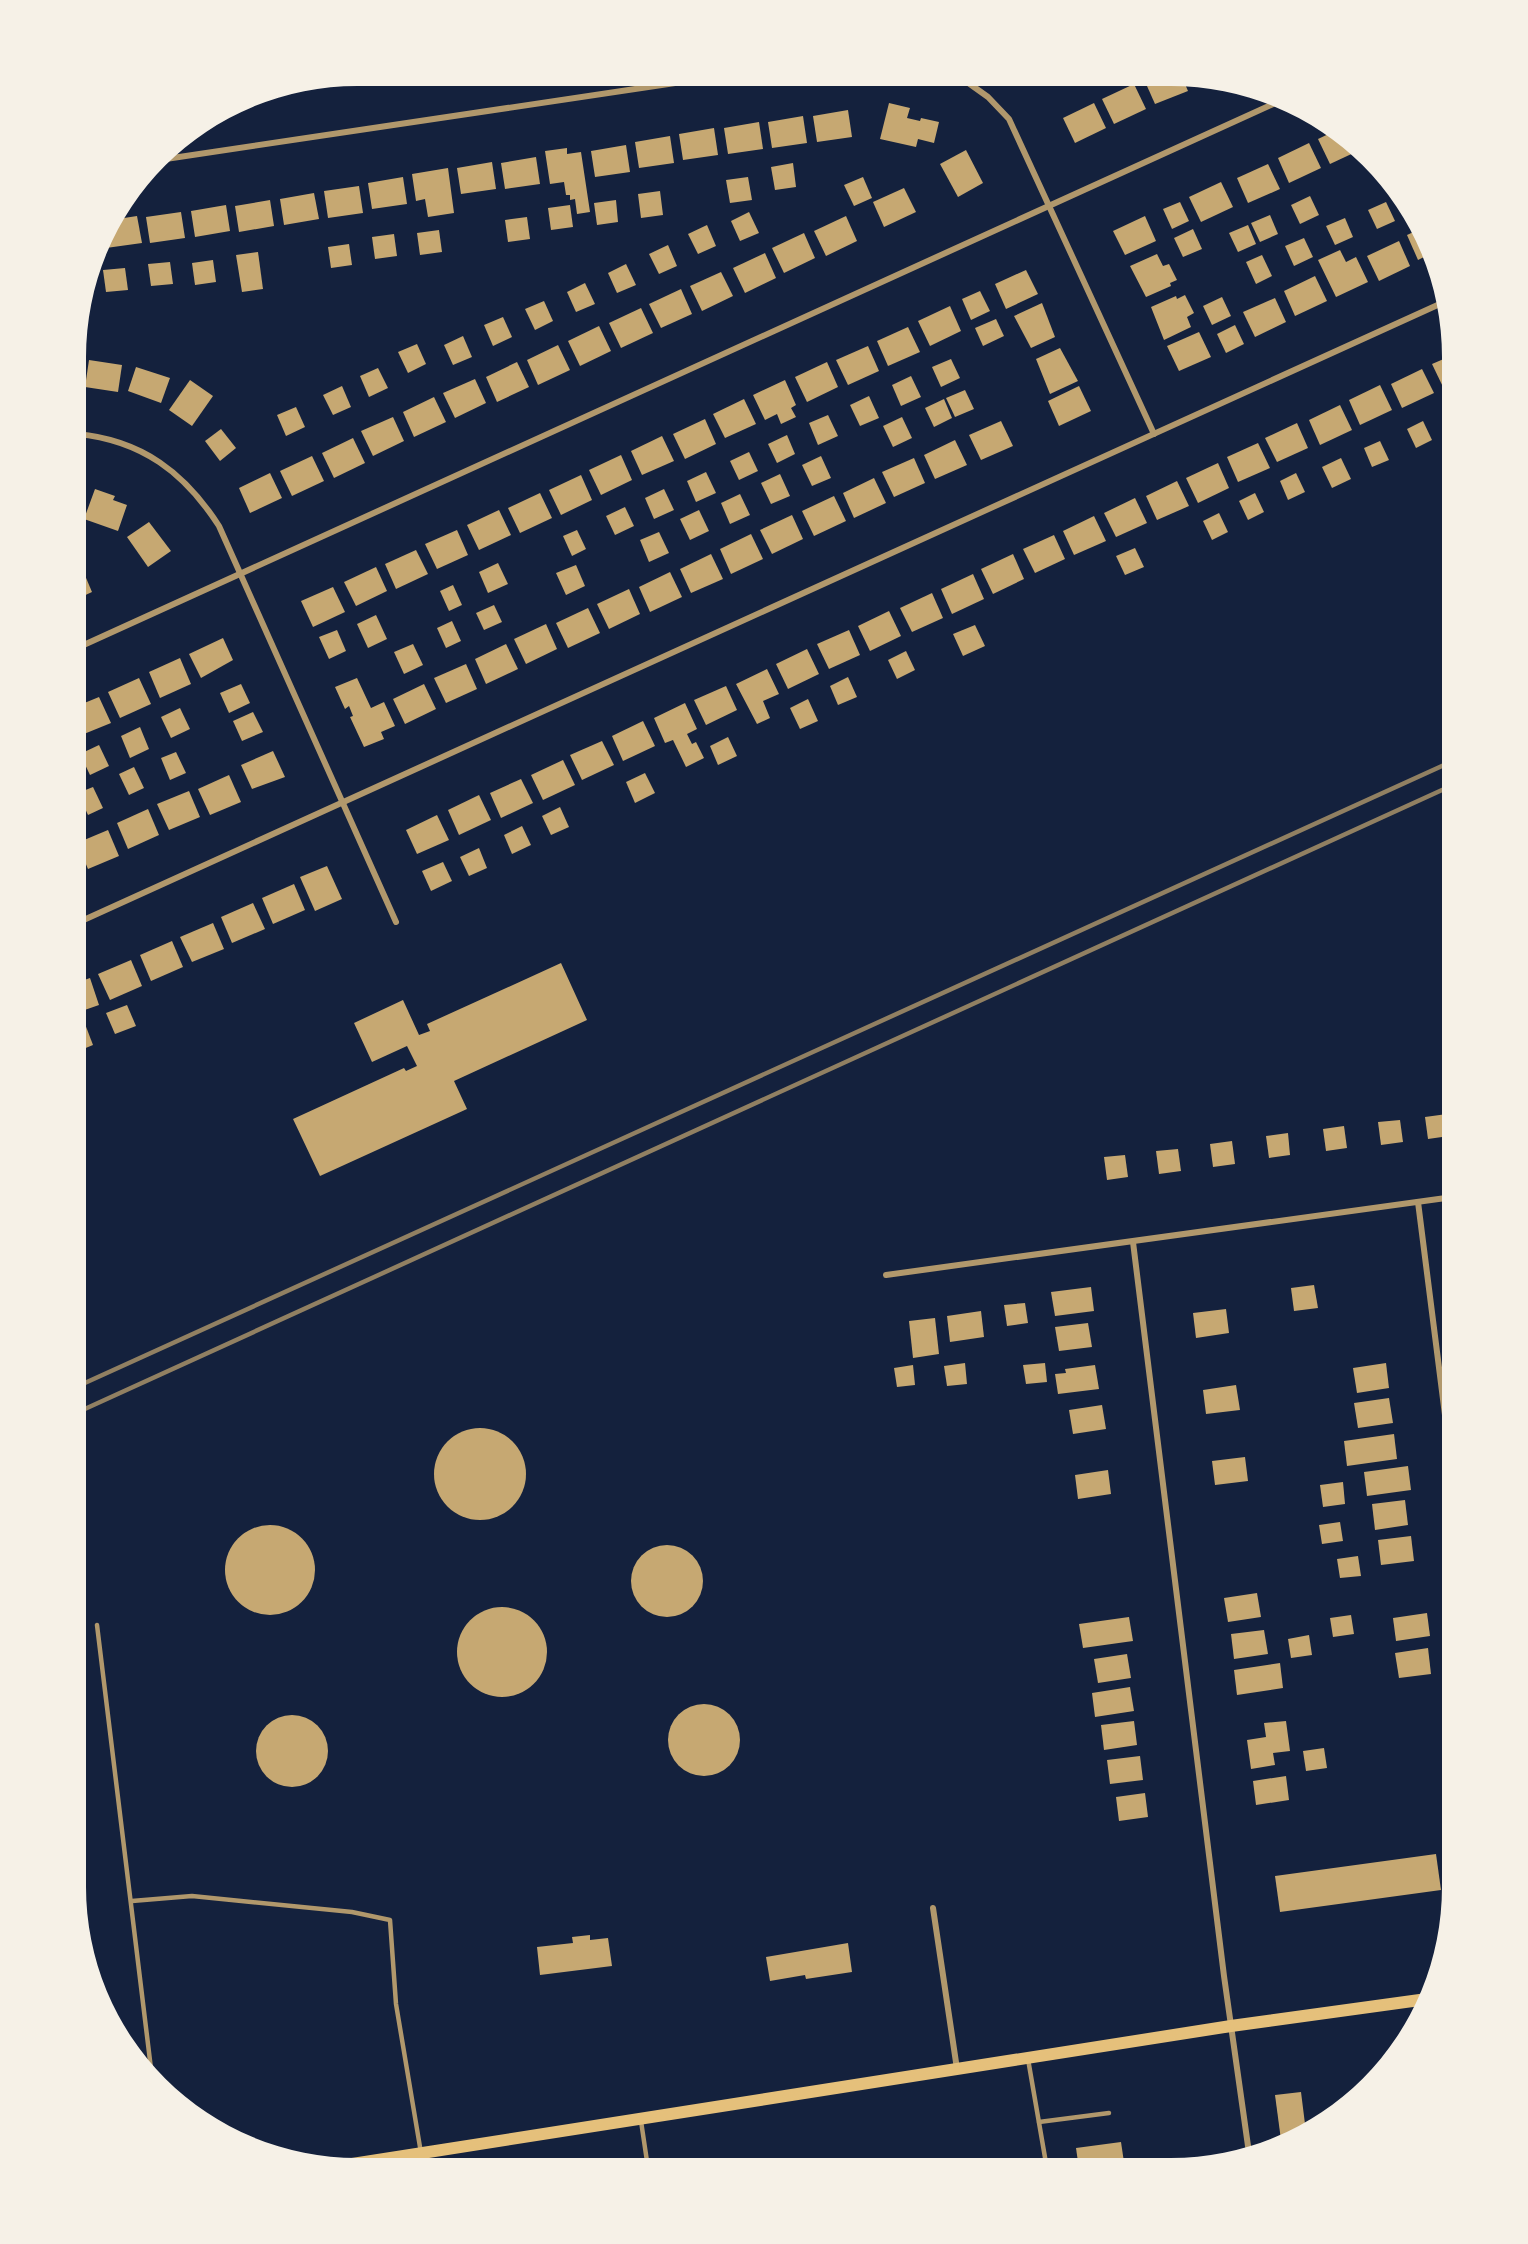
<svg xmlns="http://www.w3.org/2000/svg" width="1528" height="2244" viewBox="0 0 1528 2244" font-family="'Work Sans',sans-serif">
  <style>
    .building { fill: #c6a872 }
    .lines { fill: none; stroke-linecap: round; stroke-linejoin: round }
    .service { stroke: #b1986c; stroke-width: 4.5 }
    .minor { stroke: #b1986c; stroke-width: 6 }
    .secondary { stroke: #e5c07b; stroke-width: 12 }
    .rail { stroke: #918062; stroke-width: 4.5 }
  </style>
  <rect width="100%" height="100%" fill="#14213d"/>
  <g class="building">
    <polygon points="357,75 393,75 393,76 354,82 353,76"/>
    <polygon points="344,77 345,84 310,89 309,83"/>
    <polygon points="1143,77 1182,77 1188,91 1155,104"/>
    <polygon points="301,84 301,89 266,94 266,90"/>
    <polygon points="1134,84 1146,109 1114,124 1102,99"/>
    <polygon points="889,103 910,108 907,118 920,121 921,118 939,122 934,143 918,139 916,147 880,139"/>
    <polygon points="1094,103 1106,128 1075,143 1063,118"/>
    <polygon points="848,110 852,137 817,142 813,116"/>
    <polygon points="803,116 807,143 772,148 768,122"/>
    <polygon points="759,122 763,149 728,154 724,128"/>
    <polygon points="714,128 718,155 683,160 679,134"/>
    <polygon points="1337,130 1360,150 1330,164 1318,139"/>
    <polygon points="670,136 674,163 639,168 635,142"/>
    <polygon points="1309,143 1321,168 1289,183 1278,158"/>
    <polygon points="626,145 630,172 595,177 591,151"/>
    <polygon points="567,148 567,154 581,152 590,212 577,214 575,199 570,200 570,195 566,195 564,182 550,184 545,151"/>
    <polygon points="966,150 983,183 958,197 940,164"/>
    <polygon points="536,157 540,184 505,189 501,163"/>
    <polygon points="492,162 496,189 461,194 457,168"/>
    <polygon points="793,163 796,187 775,190 771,167"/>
    <polygon points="1268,164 1280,189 1248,203 1237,178"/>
    <polygon points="1373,164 1391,182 1383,186"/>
    <polygon points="448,168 454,213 428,217 425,199 416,201 412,174"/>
    <polygon points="403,177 407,204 372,209 368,183"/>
    <polygon points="748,177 752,200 730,203 726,180"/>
    <polygon points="863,177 872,198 854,206 844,185"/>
    <polygon points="1221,182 1233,207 1201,222 1189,197"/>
    <polygon points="359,186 363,213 328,218 324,191"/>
    <polygon points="904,188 916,212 884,227 873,202"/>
    <polygon points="660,191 663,215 641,218 638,194"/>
    <polygon points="314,193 319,219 284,225 280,199"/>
    <polygon points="1310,196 1319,215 1300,224 1291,205"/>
    <polygon points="270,200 274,226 239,232 235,206"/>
    <polygon points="616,200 618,222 597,225 594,203"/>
    <polygon points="1180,202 1189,221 1172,229 1163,209"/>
    <polygon points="1386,202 1395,221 1377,229 1368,210"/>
    <polygon points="226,205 230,231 195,237 191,211"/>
    <polygon points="570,205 573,227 551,230 548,208"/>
    <polygon points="181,212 185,238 150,243 146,217"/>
    <polygon points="749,212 759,233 740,241 731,221"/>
    <polygon points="1270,215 1278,234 1260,242 1251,223"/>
    <polygon points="137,216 142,243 106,248 105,239 111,220"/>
    <polygon points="846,216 857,241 826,256 814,231"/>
    <polygon points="1145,216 1156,241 1125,255 1113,231"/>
    <polygon points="527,217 530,239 508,242 505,220"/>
    <polygon points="1345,218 1353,237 1335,245 1326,226"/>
    <polygon points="707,225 716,246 698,254 688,234"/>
    <polygon points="1248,225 1256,244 1238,252 1229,233"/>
    <polygon points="1193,229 1202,249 1183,257 1174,238"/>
    <polygon points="1420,229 1432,253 1418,260 1407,235"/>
    <polygon points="439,230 442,252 420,255 417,233"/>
    <polygon points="804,233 815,258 784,273 772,248"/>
    <polygon points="394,234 397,256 375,259 372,237"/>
    <polygon points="1304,238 1313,257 1294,266 1285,246"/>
    <polygon points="1399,241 1410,266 1379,281 1367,256"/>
    <polygon points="349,244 352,265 331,268 328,247"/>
    <polygon points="668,245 677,266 659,274 649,254"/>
    <polygon points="1340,250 1346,262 1356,257 1368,282 1336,297 1318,260"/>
    <polygon points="258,252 263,289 242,292 236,255"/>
    <polygon points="765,253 776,278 745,293 733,268"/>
    <polygon points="1157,254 1163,266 1169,264 1177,280 1170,283 1171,286 1146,297 1130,266"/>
    <polygon points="1262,255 1272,276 1256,284 1246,262"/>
    <polygon points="213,260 216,282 195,285 192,263"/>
    <polygon points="170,262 173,284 151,286 148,264"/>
    <polygon points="626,264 636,285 617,293 608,273"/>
    <polygon points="125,268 128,290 106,292 103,270"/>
    <polygon points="1026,270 1038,294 1006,309 995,284"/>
    <polygon points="721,272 733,296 702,311 690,286"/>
    <polygon points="1315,276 1327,301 1295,316 1284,291"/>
    <polygon points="585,283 595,304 576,312 567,292"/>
    <polygon points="681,289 692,314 661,328 649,304"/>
    <polygon points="980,291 990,311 971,320 962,299"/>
    <polygon points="1185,295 1194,313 1187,317 1191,327 1164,340 1151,307 1176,296 1177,299"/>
    <polygon points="1222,297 1231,316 1212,325 1203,306"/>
    <polygon points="1275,298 1286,322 1255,337 1243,312"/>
    <polygon points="544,301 553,321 535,330 525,309"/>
    <polygon points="1042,303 1055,337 1031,348 1014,316"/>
    <polygon points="950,306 961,331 930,346 918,321"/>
    <polygon points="641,308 653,333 621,348 609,323"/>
    <polygon points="503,317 512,337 493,346 484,325"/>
    <polygon points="996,319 1004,336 983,346 975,328"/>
    <polygon points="1235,325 1244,344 1226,353 1217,334"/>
    <polygon points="599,326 611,351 580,366 568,341"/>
    <polygon points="908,327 920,352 888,366 877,341"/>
    <polygon points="1199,332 1211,357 1179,371 1167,346"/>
    <polygon points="463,336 472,357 453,365 444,345"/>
    <polygon points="417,344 426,364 408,373 398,352"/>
    <polygon points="558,345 570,370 538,385 527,360"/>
    <polygon points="868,346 879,371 848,385 836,360"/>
    <polygon points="1060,348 1078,381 1050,394 1036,359"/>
    <polygon points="1453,355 1453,385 1444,389 1432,364"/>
    <polygon points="951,359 960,378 941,387 932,367"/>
    <polygon points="89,360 122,365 118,392 85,387"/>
    <polygon points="517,362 529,387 497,402 486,377"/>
    <polygon points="827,362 838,387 807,402 795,377"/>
    <polygon points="136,367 170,378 161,403 128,391"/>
    <polygon points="378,368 388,388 369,397 360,376"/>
    <polygon points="1422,369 1434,393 1402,408 1391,384"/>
    <polygon points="911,376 921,397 901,406 892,385"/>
    <polygon points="475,379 486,403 455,418 443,393"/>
    <polygon points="190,380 213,396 192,426 169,410"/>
    <polygon points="785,380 796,405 791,408 796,417 781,424 777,414 765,420 753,395"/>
    <polygon points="1380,385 1392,410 1360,425 1349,400"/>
    <polygon points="342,386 351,407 333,415 323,395"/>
    <polygon points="1079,386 1091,411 1059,426 1048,401"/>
    <polygon points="965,390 974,409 955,417 946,398"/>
    <polygon points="869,396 879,418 860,426 850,405"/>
    <polygon points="434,397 446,422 414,437 403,412"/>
    <polygon points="744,399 756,424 725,438 713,414"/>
    <polygon points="944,399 952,418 934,427 925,408"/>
    <polygon points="1340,405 1352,430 1320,445 1309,420"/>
    <polygon points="296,407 305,427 286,436 277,415"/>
    <polygon points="1453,409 1453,427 1446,412"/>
    <polygon points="828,415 838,436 818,445 809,423"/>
    <polygon points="393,417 404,441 373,456 361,431"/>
    <polygon points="902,417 912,438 893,447 883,426"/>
    <polygon points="705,419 716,444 685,459 673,434"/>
    <polygon points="1001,421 1013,446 981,460 969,435"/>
    <polygon points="1423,421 1432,440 1416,448 1407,429"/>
    <polygon points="1297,423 1308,448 1277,462 1265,438"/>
    <polygon points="221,429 236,448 220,461 205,441"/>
    <polygon points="787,435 795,454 777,463 768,444"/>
    <polygon points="662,436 674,461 642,475 631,451"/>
    <polygon points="353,438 365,463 334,478 322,453"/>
    <polygon points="955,440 967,465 935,479 924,455"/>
    <polygon points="1380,441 1389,460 1372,467 1364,448"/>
    <polygon points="1258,443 1270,468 1238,482 1227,457"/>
    <polygon points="749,452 758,471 739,480 730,461"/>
    <polygon points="621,455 632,480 601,495 589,470"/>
    <polygon points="312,456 324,481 292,496 280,471"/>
    <polygon points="821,456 831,478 812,486 802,465"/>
    <polygon points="914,458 925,483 894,497 882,472"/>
    <polygon points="1341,458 1351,479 1332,488 1322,467"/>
    <polygon points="1218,463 1229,488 1198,503 1186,478"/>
    <polygon points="706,472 716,493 696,502 687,481"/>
    <polygon points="270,473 282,498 250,513 239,488"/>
    <polygon points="1296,473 1305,492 1288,500 1280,481"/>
    <polygon points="780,474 790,496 771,504 761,483"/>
    <polygon points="581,475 592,500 561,515 549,490"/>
    <polygon points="874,478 886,503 854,518 843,493"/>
    <polygon points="1177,481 1189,506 1157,520 1146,496"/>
    <polygon points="95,489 115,496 113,500 127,505 118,531 84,519"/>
    <polygon points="664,489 674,510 654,519 645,498"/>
    <polygon points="540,493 552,518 520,533 508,508"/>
    <polygon points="1255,493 1264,512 1248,520 1239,501"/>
    <polygon points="740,494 750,515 730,524 721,503"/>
    <polygon points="834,496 846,521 814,536 802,511"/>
    <polygon points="1135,498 1147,523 1116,537 1104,513"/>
    <polygon points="625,507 634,526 615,535 606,516"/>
    <polygon points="499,510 511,535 479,550 467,525"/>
    <polygon points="699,510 709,531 690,540 680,519"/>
    <polygon points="1219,513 1228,532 1212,540 1203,521"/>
    <polygon points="792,515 803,539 772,554 760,530"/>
    <polygon points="1094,516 1106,541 1074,555 1063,531"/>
    <polygon points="149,522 171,551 148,567 127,537"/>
    <polygon points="457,530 468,555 437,569 425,544"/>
    <polygon points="577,530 586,549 572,556 563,536"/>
    <polygon points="659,532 669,553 649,562 640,540"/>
    <polygon points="751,534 763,559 731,574 720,549"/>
    <polygon points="1054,535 1065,559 1035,573 1023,549"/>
    <polygon points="1135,548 1144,567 1125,575 1116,556"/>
    <polygon points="416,550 428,574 396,589 385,564"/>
    <polygon points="711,554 723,579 691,593 680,569"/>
    <polygon points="1013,554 1024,579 993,594 981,569"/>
    <polygon points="498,563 508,584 488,593 479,572"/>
    <polygon points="576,565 585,586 566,595 556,573"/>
    <polygon points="81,566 92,592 77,599 77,568"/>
    <polygon points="376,567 387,591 356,606 344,582"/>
    <polygon points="670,572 682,597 650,612 639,587"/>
    <polygon points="973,574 984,599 952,614 941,589"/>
    <polygon points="453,585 462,605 449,611 440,591"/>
    <polygon points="333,587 345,612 313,627 301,601"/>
    <polygon points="629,589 640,614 609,629 597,604"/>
    <polygon points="932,593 943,618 912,632 900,608"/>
    <polygon points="494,605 502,622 484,630 476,613"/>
    <polygon points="588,608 600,633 568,648 556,623"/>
    <polygon points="889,611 901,636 870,651 858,626"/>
    <polygon points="376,615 387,639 368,648 357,624"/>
    <polygon points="452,621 461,641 446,648 437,628"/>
    <polygon points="546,624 557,649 526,664 514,639"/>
    <polygon points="975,625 985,646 963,656 953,634"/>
    <polygon points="337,630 346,651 329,659 319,637"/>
    <polygon points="849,630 860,655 829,669 817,644"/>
    <polygon points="223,638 233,660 201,678 189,654"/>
    <polygon points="413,644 423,665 404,674 394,652"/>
    <polygon points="506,644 518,669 486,684 475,659"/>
    <polygon points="807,649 819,674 788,689 776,664"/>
    <polygon points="906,651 915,670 897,679 888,660"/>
    <polygon points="180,658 191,684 160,698 149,672"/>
    <polygon points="466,664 477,689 446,703 434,678"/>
    <polygon points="767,669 779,694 763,701 770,718 757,724 736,684"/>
    <polygon points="848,677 857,697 838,705 830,686"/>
    <polygon points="139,678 151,704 120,718 108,692"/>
    <polygon points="357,678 371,708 384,702 395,726 381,732 384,739 364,747 350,717 353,716 349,706 345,709 335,687"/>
    <polygon points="241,684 250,703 229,713 220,693"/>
    <polygon points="424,684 436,709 405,724 393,699"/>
    <polygon points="726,686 737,710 706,725 694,700"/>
    <polygon points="99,697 111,723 79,736 77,730 77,706"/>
    <polygon points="808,699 818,721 800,729 790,708"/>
    <polygon points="685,703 697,729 687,734 692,744 696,742 704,758 686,767 673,740 665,743 654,718"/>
    <polygon points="180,708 190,729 171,738 161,717"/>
    <polygon points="253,712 263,732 242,741 233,721"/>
    <polygon points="643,721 655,746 623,761 612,736"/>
    <polygon points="140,727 149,749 130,758 121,736"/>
    <polygon points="728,737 737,756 718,765 710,746"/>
    <polygon points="602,741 614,765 582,780 570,755"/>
    <polygon points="99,745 109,766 90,775 80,754"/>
    <polygon points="273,751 285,777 252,789 241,765"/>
    <polygon points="176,752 186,773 170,780 161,758"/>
    <polygon points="563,760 575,785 543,800 531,775"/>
    <polygon points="134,767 144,788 129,795 119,774"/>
    <polygon points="645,773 655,793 635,803 626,782"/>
    <polygon points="229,775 241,802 210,815 198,789"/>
    <polygon points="521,779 533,803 501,818 490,793"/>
    <polygon points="93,787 103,808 88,815 78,793"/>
    <polygon points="189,791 200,817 169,830 157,804"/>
    <polygon points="479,795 491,820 459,835 448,810"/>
    <polygon points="560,807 569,827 551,835 542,816"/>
    <polygon points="148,809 159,835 128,849 117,823"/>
    <polygon points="437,815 449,840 417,854 406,830"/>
    <polygon points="522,826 531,845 512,854 504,835"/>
    <polygon points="108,830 119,856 88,869 77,843"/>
    <polygon points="479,848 487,868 469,876 460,857"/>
    <polygon points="443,862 452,881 431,891 422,871"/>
    <polygon points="327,866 342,899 315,911 300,877"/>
    <polygon points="294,884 305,910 273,924 262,898"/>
    <polygon points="253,903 265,929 232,943 221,917"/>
    <polygon points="213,923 224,949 192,962 180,937"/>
    <polygon points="172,941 183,967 151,981 140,955"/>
    <polygon points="131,960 142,986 110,1000 98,974"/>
    <polygon points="561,963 587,1020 454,1081 467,1109 320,1176 293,1119 404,1068 406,1071 417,1066 407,1046 372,1062 354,1023 403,1000 419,1035 430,1031 427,1024"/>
    <polygon points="90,978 99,1005 76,1013 76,983"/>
    <polygon points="127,1005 136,1026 115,1034 106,1013"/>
    <polygon points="85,1024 93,1045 76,1052 76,1027"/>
    <polygon points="1447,1114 1449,1136 1428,1139 1425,1117"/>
    <polygon points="1400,1120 1403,1142 1381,1145 1378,1122"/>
    <polygon points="1344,1126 1347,1148 1326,1151 1323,1129"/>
    <polygon points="1288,1133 1290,1155 1269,1158 1266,1136"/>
    <polygon points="1232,1141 1235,1164 1213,1167 1210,1144"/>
    <polygon points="1178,1149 1181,1171 1159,1174 1156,1151"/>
    <polygon points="1125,1155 1128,1177 1107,1180 1104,1157"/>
    <polygon points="1314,1285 1318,1308 1294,1311 1291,1288"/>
    <polygon points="1091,1287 1094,1311 1055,1316 1051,1292"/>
    <polygon points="1025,1303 1028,1323 1007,1326 1004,1305"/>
    <polygon points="1226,1309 1229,1333 1196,1338 1193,1313"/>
    <polygon points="981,1311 984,1337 950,1342 947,1316"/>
    <polygon points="935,1318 939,1354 913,1358 909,1321"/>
    <polygon points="1088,1323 1092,1347 1059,1351 1055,1327"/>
    <polygon points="965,1363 967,1384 947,1386 944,1366"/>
    <polygon points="1045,1363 1047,1382 1026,1384 1023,1365"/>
    <polygon points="1386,1363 1389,1388 1357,1393 1353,1368"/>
    <polygon points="913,1365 915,1385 897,1387 894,1368"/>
    <polygon points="1095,1365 1099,1389 1058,1394 1055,1374 1066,1373 1065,1369"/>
    <polygon points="1236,1385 1240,1410 1206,1414 1203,1390"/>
    <polygon points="1389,1398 1393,1423 1358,1428 1354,1403"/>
    <polygon points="1102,1405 1106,1429 1073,1434 1069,1410"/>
    <circle cx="480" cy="1474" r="46"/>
    <polygon points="1394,1434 1397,1459 1347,1466 1344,1441"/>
    <polygon points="1245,1457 1248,1481 1215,1485 1212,1461"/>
    <polygon points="1408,1466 1411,1490 1367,1496 1364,1472"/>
    <polygon points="1108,1470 1111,1494 1078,1499 1075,1475"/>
    <polygon points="1343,1482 1345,1504 1323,1507 1320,1485"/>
    <polygon points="1405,1500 1408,1525 1375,1530 1372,1504"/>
    <polygon points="1340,1522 1343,1541 1322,1544 1319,1525"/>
    <circle cx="270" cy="1570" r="45"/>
    <polygon points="1411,1536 1414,1561 1381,1565 1378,1540"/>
    <circle cx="667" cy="1581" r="36"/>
    <polygon points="1358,1556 1361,1576 1340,1578 1337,1559"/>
    <polygon points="1257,1593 1261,1617 1228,1622 1224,1598"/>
    <circle cx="502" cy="1652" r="45"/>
    <polygon points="1427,1613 1430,1636 1396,1641 1393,1618"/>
    <polygon points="1351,1615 1354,1634 1333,1637 1330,1618"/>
    <polygon points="1129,1617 1133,1641 1083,1648 1079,1624"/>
    <polygon points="1264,1630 1268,1654 1234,1659 1231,1634"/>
    <polygon points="1309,1635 1312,1655 1291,1658 1288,1639"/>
    <polygon points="1428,1648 1431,1674 1399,1678 1395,1653"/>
    <polygon points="1127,1654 1131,1678 1098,1683 1094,1659"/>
    <polygon points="1280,1663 1283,1688 1237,1695 1234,1670"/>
    <polygon points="1130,1687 1134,1711 1095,1717 1092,1693"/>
    <circle cx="704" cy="1740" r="36"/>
    <circle cx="292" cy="1751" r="36"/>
    <polygon points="1134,1721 1137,1745 1104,1750 1101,1725"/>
    <polygon points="1286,1721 1290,1751 1273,1753 1275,1765 1251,1769 1247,1740 1266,1737 1264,1723"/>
    <polygon points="1324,1748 1327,1768 1306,1771 1303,1751"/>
    <polygon points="1140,1756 1143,1780 1110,1784 1107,1760"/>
    <polygon points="1286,1776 1289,1800 1256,1805 1253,1781"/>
    <polygon points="1145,1793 1148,1817 1119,1821 1116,1797"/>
    <polygon points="1436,1854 1441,1890 1280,1912 1275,1876"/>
    <polygon points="590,1935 590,1940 608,1938 612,1966 540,1975 537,1947 573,1943 572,1937"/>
    <polygon points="848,1943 852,1972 806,1979 805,1975 770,1981 766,1957"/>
    <polygon points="1301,2092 1306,2132 1296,2138 1281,2140 1275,2095"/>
    <polygon points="1121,2142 1125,2169 1079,2169 1076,2148"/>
  </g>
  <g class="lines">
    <g class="service">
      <polyline points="97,1625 152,2077"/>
      <polyline points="132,1901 192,1896 352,1912 390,1920 396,2004 421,2153"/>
      <polyline points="1028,2059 1047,2169"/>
      <polyline points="641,2121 648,2168"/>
      <polyline points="1039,2122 1109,2113"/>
    </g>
    <g class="minor">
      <polyline points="960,77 988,97 1009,119 1154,434"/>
      <polyline points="159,160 722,76"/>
      <path d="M77,434C142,440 185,473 219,526L396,922"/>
      <polyline points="77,648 1284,99"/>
      <polyline points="77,923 1442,303"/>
      <polyline points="1418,1202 1453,1478"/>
      <polyline points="1133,1242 1224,1976 1249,2153"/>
      <polyline points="886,1275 1453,1197"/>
      <polyline points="933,1908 957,2069"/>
    </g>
    <polyline class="secondary" points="333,2167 1231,2026 1427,1999"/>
    <g class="rail">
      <polyline points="76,1387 1453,761"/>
      <polyline points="76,1413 1453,785"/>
    </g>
  </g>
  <path d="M0 0H1528V2244H0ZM357 86H1171A271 271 0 0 1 1442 357V1887A271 271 0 0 1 1171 2158H357A271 271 0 0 1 86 1887V357A271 271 0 0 1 357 86Z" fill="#f6f1e7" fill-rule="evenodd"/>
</svg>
